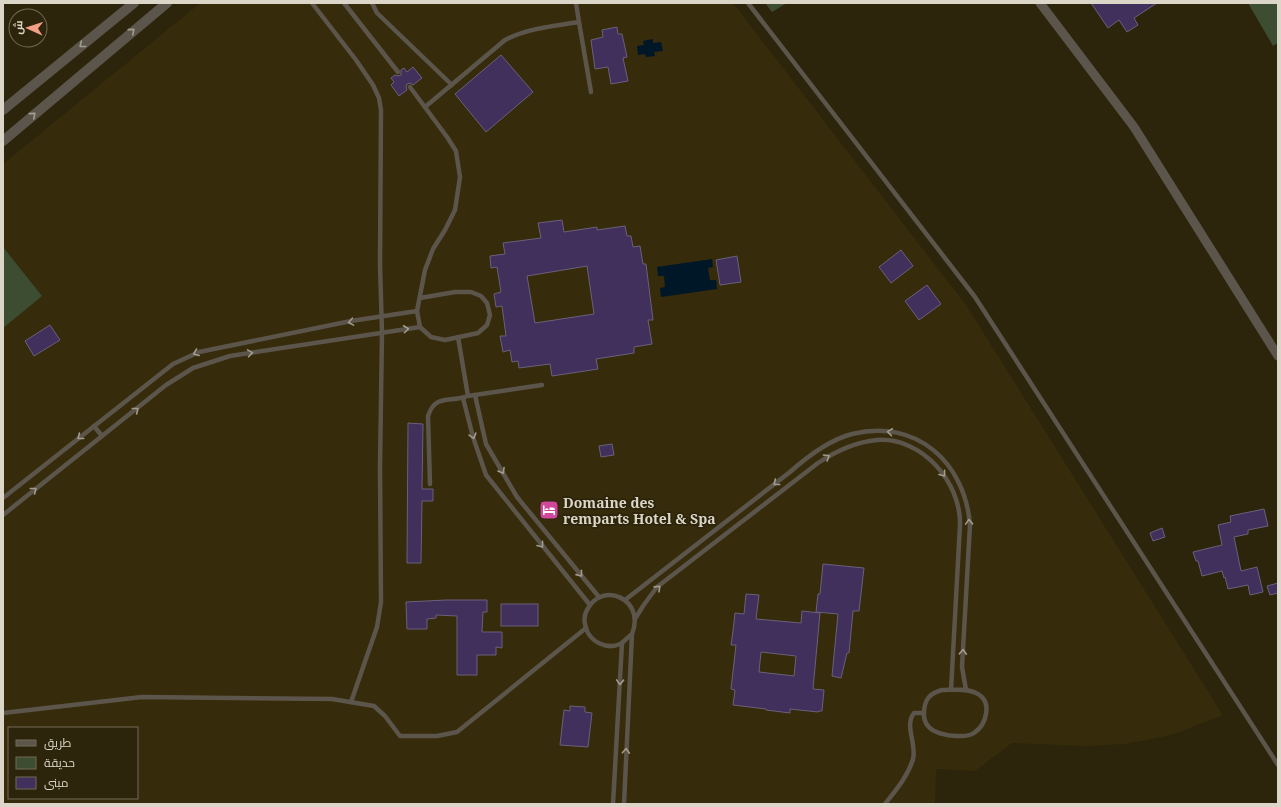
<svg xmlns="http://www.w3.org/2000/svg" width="1281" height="807" viewBox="0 0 1281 807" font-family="'Noto Serif',Cairo,serif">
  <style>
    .built { fill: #362b0a; fill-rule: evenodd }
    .green { fill: #3d4d31 }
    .water { fill: #001728 }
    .building { fill: #412f5c; stroke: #6a617b; fill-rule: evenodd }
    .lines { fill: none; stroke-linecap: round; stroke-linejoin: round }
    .service { stroke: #5c554b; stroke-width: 4.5 }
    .minor { stroke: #5c554b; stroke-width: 9 }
    .tertiary { stroke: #5c554b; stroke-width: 10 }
    .oneway { stroke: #a29c8f }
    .labels { text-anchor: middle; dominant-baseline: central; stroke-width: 3.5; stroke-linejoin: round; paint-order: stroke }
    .poi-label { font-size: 14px; font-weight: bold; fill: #dbd6c7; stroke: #2c240b; text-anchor: start }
  </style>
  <rect width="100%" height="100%" fill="#2c240b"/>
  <path class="built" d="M200,3H733L966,305L1223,715L1172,735L1126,744L1087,746L1012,743L975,771L936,769L935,804H3V164ZM9,728H137V798H9Z"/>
  <g class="green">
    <polygon points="765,3 787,3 772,12"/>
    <polygon points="1248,3 1278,3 1278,43 1273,46"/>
    <polygon points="3,247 42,296 3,328"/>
  </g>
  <g class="water">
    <polygon points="653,39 653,43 661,42 663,51 654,52 655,56 646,57 645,54 638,55 637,46 644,45 643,41"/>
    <polygon points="712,259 713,267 708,268 710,280 716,280 717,289 661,297 660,288 665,287 664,276 658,276 657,267"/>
  </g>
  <g class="building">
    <polygon points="1091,3 1157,3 1134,18 1138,25 1127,32 1119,20 1108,28"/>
    <polygon points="617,27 618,34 622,34 627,57 623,58 628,81 611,84 608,67 595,69 591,40 603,37 602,30"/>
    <polygon points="501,55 533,92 486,132 455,94"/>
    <polygon points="413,67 422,78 413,85 410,83 407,84 406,87 407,90 399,96 391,85 394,82 391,78 395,75 398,76 401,75 401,70 404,68 407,72"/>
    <path d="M562,220L564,232L597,227V230L625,226L627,236H631L633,247L640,246L643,264H646L653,320H648L652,344L634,347V353L596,359L598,369L552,376L550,364L519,368L518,361L512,362L510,350L503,352L500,336H506L502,306L496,307L494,294L501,292L497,267L491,268L490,256L505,254L503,243L541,238L538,223ZM587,266L594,314L535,323L527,276Z"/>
    <polygon points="901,250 913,266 891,283 879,267"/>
    <polygon points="737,256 741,282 720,285 716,260"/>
    <polygon points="927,285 941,304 919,320 905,301"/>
    <polygon points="50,325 60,340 34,356 25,341"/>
    <polygon points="408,423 423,424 422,489 433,489 433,501 422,501 421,563 407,563"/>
    <polygon points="612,444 614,455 601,457 599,446"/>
    <polygon points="1264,509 1268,526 1248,530 1248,534 1234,537 1241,571 1257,567 1263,592 1250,595 1248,585 1228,589 1225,577 1224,578 1222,571 1202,576 1198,561 1196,561 1193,552 1222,545 1218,525 1231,522 1230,516"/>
    <polygon points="1162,528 1165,537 1153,541 1150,533"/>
    <polygon points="823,564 864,568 859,611 853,611 849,653 847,653 841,678 832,676 838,614 816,612 818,594 820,594"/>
    <polygon points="1278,583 1278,593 1270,595 1267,586"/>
    <path d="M746,594L759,595L756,619L801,623L802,611L820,613L813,689L824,690L822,711H819L818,712L790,709V713L766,710V709L733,705L735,690L731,689L736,645H731L733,631L735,613L744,614ZM761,652L796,656L794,676L759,672Z"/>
    <polygon points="446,600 487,600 487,612 483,612 482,632 502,632 502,648 496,647 496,655 477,655 477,675 457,675 457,616 436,615 436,618 427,619 427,629 407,629 406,602"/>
    <rect x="501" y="604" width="37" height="22"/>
    <polygon points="570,706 585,707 585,712 592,713 588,747 560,745 564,710 570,711"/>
  </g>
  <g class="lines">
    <g class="service">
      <polyline points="312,3 356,60 373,85 379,98 381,110 380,265 382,332 380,467 381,602 377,627 351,702"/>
      <polyline points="344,3 398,72"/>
      <polyline points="372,3 377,13 452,85"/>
      <polyline points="576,3 579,22"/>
      <polyline points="748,3 975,297 1278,765"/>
      <polyline points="410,87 447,137 456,151 460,177 455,210 445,230 433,249 425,270 417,311 420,327 431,337 445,340 478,333 487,325 490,315 487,303 481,296 471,292 455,292 420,298"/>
      <path d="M425,107L505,40C528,28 554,26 579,22L591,92"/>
      <polyline points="458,337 468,396 542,385"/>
      <polyline points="475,395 486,444 517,497 599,597"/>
      <polyline points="463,398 473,437 486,475 590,605"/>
      <polyline points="94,426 102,436"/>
      <path d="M430,484L428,416C435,395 447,402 465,397"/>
      <polyline points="3,498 173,364 199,352 351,321 417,311"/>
      <polyline points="3,515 166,385 193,368 230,356 420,327"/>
      <path d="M625,600L790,472C808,456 829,440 852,434C916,418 965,462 970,525L962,667L966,690"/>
      <path d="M635,619L643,606L657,587L818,463C836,451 855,442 877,440C922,437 961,482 960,525L951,690"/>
      <path d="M942,690C952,690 967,688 976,693C993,701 987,724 974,733C968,737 963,736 956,736C941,735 922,731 924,711C925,699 930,693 942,690Z"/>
      <polyline points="3,713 142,697 332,699 374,706 385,716 400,736 437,736 457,732 586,628"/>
      <polyline points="613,804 622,643"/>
      <path d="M624,804L632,634C646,599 602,580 587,610C584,615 584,622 586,628C590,642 607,650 620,644C624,642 628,637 632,634"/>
      <path d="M885,804C896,790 908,776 913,759C917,744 904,726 914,713H924"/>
    </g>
    <polyline class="minor" points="1040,3 1134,127 1278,356"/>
    <g class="tertiary">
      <polyline points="3,110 134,3"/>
      <polyline points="3,141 167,3"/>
    </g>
  </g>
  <defs><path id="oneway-chevron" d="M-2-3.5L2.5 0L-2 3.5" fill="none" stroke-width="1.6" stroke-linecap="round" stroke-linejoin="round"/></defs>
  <g class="oneway">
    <use href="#oneway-chevron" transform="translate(132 31) rotate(-40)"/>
    <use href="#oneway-chevron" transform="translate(82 45) rotate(141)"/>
    <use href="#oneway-chevron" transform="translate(33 115) rotate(-40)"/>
    <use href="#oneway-chevron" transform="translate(351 322) rotate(170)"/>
    <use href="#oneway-chevron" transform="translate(406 329) rotate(-7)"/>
    <use href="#oneway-chevron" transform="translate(196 353) rotate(159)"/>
    <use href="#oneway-chevron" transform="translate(250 353) rotate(-9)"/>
    <use href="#oneway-chevron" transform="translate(136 410) rotate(-38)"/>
    <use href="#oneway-chevron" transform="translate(890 432) rotate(-172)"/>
    <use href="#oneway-chevron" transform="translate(473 436) rotate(74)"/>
    <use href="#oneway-chevron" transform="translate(80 437) rotate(142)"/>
    <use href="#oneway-chevron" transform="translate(827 457) rotate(-31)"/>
    <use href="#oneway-chevron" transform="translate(502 471) rotate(60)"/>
    <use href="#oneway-chevron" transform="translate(943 474) rotate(53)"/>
    <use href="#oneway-chevron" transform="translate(776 483) rotate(142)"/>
    <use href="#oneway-chevron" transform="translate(34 490) rotate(-38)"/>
    <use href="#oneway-chevron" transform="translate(969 522) rotate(-92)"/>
    <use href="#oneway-chevron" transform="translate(541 545) rotate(52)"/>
    <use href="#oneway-chevron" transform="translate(580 574) rotate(51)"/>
    <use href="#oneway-chevron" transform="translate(658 588) rotate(-44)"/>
    <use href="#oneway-chevron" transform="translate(963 652) rotate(-87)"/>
    <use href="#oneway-chevron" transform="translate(620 682) rotate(92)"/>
    <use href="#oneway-chevron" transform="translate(626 751) rotate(-87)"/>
  </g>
  <defs>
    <symbol id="hotel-square" viewBox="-11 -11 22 22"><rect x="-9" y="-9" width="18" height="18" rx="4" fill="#d1479c" stroke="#2c240b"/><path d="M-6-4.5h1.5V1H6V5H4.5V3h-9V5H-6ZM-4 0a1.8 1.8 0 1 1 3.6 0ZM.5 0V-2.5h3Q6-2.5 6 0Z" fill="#fff"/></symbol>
  </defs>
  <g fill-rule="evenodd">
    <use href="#hotel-square" x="538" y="499" width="22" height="22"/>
  </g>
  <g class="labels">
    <g class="poi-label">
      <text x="563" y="502">Domaine des<tspan x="563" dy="16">remparts Hotel &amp; Spa</tspan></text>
    </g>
  </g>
  <rect width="1281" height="807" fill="none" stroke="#dbd6c7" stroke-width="8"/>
  <rect x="8" y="727" width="130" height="72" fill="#2c240b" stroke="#726b56"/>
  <rect x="16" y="740" width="20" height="6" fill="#5c554b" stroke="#726b56"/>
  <text x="44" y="747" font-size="12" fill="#dbd6c7">طريق</text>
  <rect x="16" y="757" width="20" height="12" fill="#3d4d31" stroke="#726b56"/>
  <text x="44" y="767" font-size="12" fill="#dbd6c7">حديقة</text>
  <rect x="16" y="777" width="20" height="12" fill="#412f5c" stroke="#726b56"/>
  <text x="44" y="787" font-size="12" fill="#dbd6c7">مبنى</text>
  <g transform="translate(28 28) rotate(273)"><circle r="19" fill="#2c240b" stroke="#726b56"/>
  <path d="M0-3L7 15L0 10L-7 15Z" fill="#f49e87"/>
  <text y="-6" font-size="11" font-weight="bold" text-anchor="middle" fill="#dbd6c7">ش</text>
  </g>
</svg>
